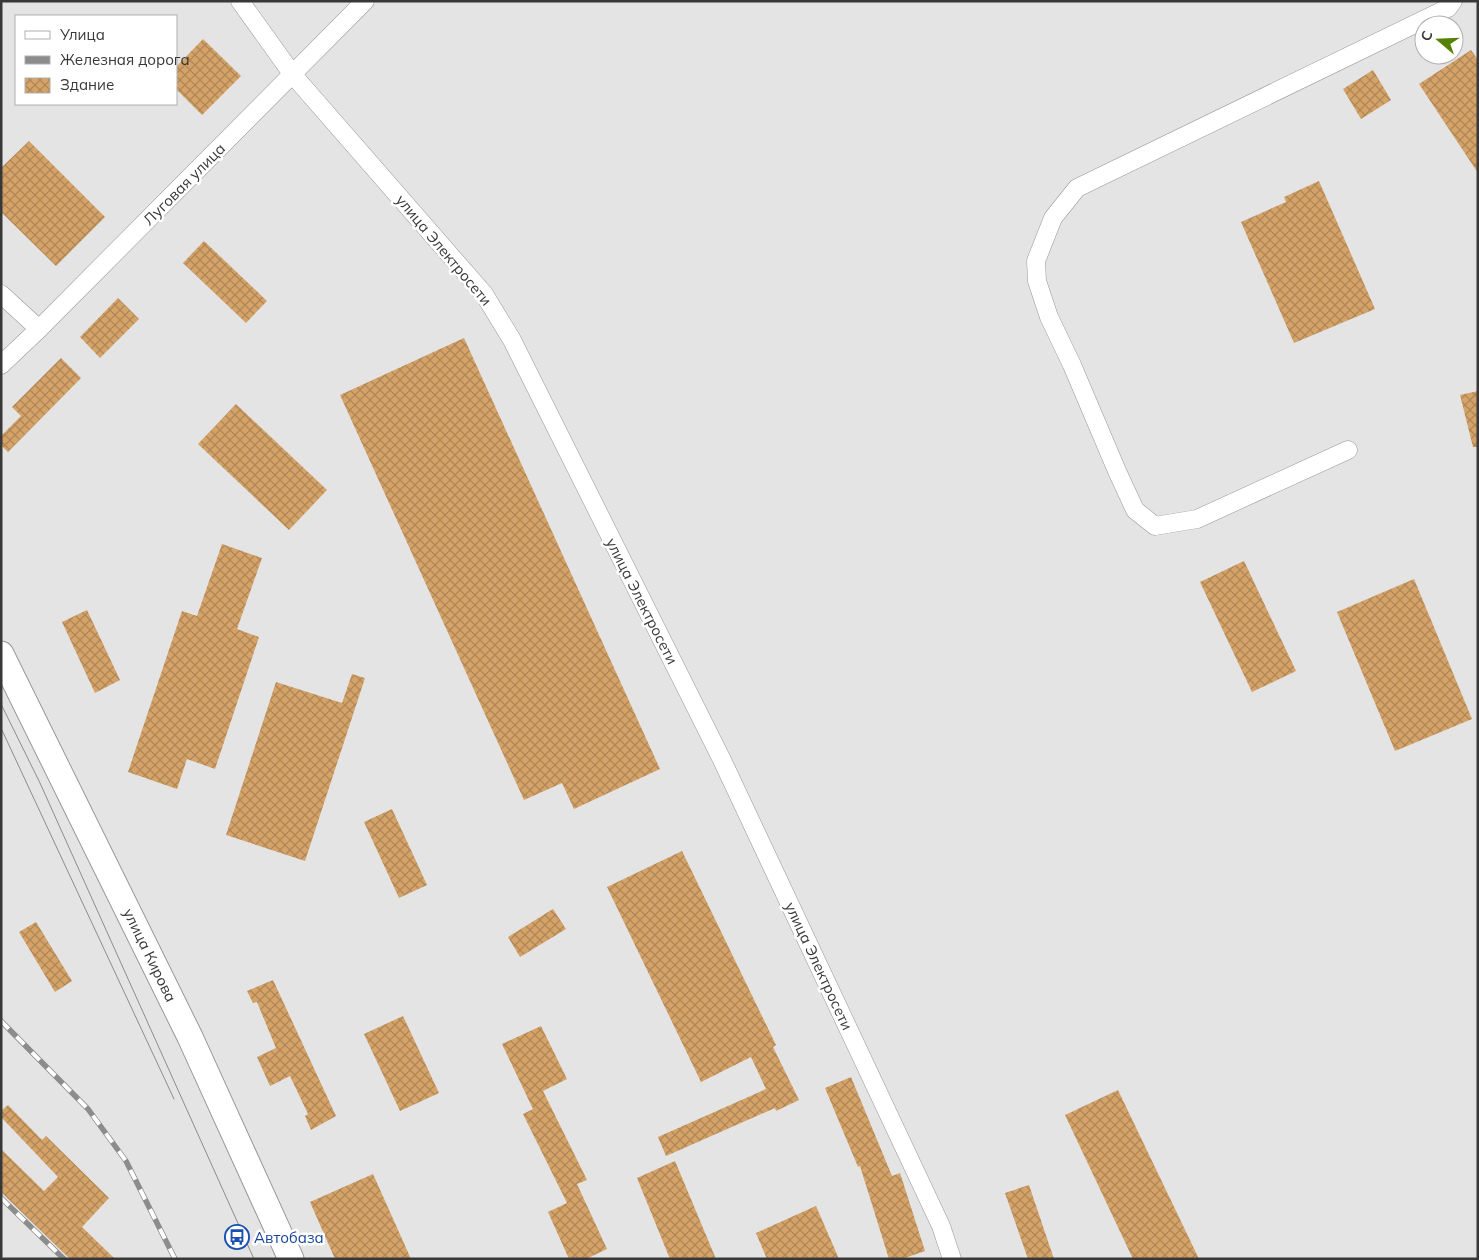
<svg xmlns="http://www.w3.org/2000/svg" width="1479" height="1260" viewBox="0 0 1479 1260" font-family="Mulish,sans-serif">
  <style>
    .building { fill: url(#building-cross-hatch) }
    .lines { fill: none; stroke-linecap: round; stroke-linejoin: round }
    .street-casing { stroke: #989899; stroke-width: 19 }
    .secondary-casing { stroke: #989899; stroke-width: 27 }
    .street { stroke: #fff; stroke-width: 18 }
    .secondary { stroke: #fff; stroke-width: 25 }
    .tram { stroke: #8c8c8d; stroke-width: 1 }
    .rail-casing { stroke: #8c8c8d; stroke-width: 5.5 }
    .rail { stroke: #fff; stroke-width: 4; stroke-dasharray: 11; stroke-linecap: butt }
    .labels { text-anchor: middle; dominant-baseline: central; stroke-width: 5; stroke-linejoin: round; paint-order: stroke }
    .street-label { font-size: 15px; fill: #383838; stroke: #fff }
    .transit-label { font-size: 15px; fill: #164399; stroke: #fff; text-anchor: start }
  </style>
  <defs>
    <pattern id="building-cross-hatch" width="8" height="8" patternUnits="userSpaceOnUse" patternTransform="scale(1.25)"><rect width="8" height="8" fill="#d5a368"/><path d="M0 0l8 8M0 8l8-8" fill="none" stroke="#ae8657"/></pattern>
  </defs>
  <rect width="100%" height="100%" fill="#e4e4e5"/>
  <g class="building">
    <polygon points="203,39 241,76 202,115 176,89 176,67"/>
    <polygon points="1471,50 1478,60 1478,173 1419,84"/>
    <polygon points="1373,70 1391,100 1361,119 1343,89"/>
    <polygon points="29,141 105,217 56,266 1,212 1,168"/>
    <polygon points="1319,181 1375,309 1294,343 1241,222 1286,202 1284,197"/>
    <polygon points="204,241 267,301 246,323 183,263"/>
    <polygon points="118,298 139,319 100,358 80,337"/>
    <polygon points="464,338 660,769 574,809 562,783 524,800 340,395"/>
    <polygon points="61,358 81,378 8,452 1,445 1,436 21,416 12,407"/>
    <polygon points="1478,391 1478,447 1473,447 1460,395"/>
    <polygon points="236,404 327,490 289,530 198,444"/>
    <polygon points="222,544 262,558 237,629 259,637 215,769 187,759 177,789 128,772 182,611 197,616"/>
    <polygon points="1244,561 1296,671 1252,692 1200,582"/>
    <polygon points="1414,579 1472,719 1395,751 1337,612"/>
    <polygon points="87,610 120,680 95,693 62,622"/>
    <polygon points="352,674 365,678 305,861 226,835 276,682 342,703"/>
    <polygon points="392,809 427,885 399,898 364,822"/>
    <polygon points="682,851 776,1045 773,1047 799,1100 776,1111 775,1108 666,1156 658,1137 766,1089 751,1057 701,1082 607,887"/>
    <polygon points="553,909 566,929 520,957 508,937"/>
    <polygon points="36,922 72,981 55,992 19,932"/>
    <polygon points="273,980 336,1116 311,1130 305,1116 308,1114 290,1076 270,1086 257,1057 276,1048 257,1002 253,1003 247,991"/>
    <polygon points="403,1016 439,1093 400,1111 364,1034"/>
    <polygon points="541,1026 567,1079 543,1091 587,1180 577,1184 607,1249 586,1259 569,1259 548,1212 567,1203 523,1114 533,1109 502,1044"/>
    <polygon points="851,1077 892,1176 900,1173 925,1251 902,1259 889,1259 860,1166 858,1167 825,1088"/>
    <polygon points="1118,1090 1199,1259 1133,1259 1065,1115"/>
    <polygon points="8,1105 42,1140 46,1136 109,1198 82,1227 115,1259 70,1259 1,1192 1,1149 44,1191 58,1177 1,1117 1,1111"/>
    <polygon points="675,1161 716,1259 670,1259 637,1178"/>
    <polygon points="373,1174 411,1259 335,1259 310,1202"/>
    <polygon points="1029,1185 1054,1259 1028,1259 1005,1193"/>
    <polygon points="816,1206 839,1259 767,1259 756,1233"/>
  </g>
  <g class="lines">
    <defs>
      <g id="street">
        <polyline points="240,1 293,75 484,294 512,340 722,760 941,1226 952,1259"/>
        <polyline points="1,294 39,329"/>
        <polyline points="1,365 39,329 365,1"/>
        <polyline points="1348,450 1197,519 1155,526 1135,510 1117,471 1072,365 1049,317 1037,281 1036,261 1053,218 1077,188 1448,8 1453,1"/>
      </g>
      <polyline id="secondary" points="1,654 190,1037 291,1259"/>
    </defs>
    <use href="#street" class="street-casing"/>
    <use href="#secondary" class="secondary-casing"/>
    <use href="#street" class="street"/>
    <use href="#secondary" class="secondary"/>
    <g class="tram">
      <polyline points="1,704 40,783 254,1259"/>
      <polyline points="1,728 174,1099"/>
    </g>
    <defs>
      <g id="rail">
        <polyline points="1,1021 88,1109 126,1161 175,1259"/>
        <polyline points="1,1198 64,1259"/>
      </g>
    </defs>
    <use href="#rail" class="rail-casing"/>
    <use href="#rail" class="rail"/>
  </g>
  <defs>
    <symbol id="bus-ring" viewBox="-11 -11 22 22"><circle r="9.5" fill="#fff" stroke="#1a4fb4" stroke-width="1.5"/><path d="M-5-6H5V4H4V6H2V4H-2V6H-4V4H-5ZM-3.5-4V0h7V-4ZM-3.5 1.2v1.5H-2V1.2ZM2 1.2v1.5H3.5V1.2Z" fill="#1a4fb4"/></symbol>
  </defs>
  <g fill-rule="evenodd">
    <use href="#bus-ring" x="223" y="1223" width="28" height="28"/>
  </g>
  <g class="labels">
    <g class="street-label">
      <text transform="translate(184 184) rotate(-45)">Луговая улица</text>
      <text transform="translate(444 250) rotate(50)">улица Электросети</text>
      <text transform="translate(642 601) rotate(63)">улица Электросети</text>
      <text transform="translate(150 955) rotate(64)">улица Кирова</text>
      <text transform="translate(819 966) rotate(65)">улица Электросети</text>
    </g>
    <g class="transit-label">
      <text x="254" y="1237">Автобаза</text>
    </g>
  </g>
  <rect width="1479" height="1260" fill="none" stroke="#383838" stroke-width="5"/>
  <rect x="15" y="15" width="162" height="90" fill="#ffffff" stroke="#afafaf"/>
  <rect x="25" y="31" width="25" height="8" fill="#ffffff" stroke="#afafaf"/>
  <text x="60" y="40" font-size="15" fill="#383838">Улица</text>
  <rect x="25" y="56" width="25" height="8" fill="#8c8c8d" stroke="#afafaf"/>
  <text x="60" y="65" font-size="15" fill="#383838">Железная дорога</text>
  <rect x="25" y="78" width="25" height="15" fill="url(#building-cross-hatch)" stroke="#afafaf"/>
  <text x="60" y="90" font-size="15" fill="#383838">Здание</text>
  <g transform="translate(1439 40) rotate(289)"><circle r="24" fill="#ffffff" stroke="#afafaf"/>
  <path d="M0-4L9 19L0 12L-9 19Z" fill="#568002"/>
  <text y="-8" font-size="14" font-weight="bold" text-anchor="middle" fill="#383838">С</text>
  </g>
</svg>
